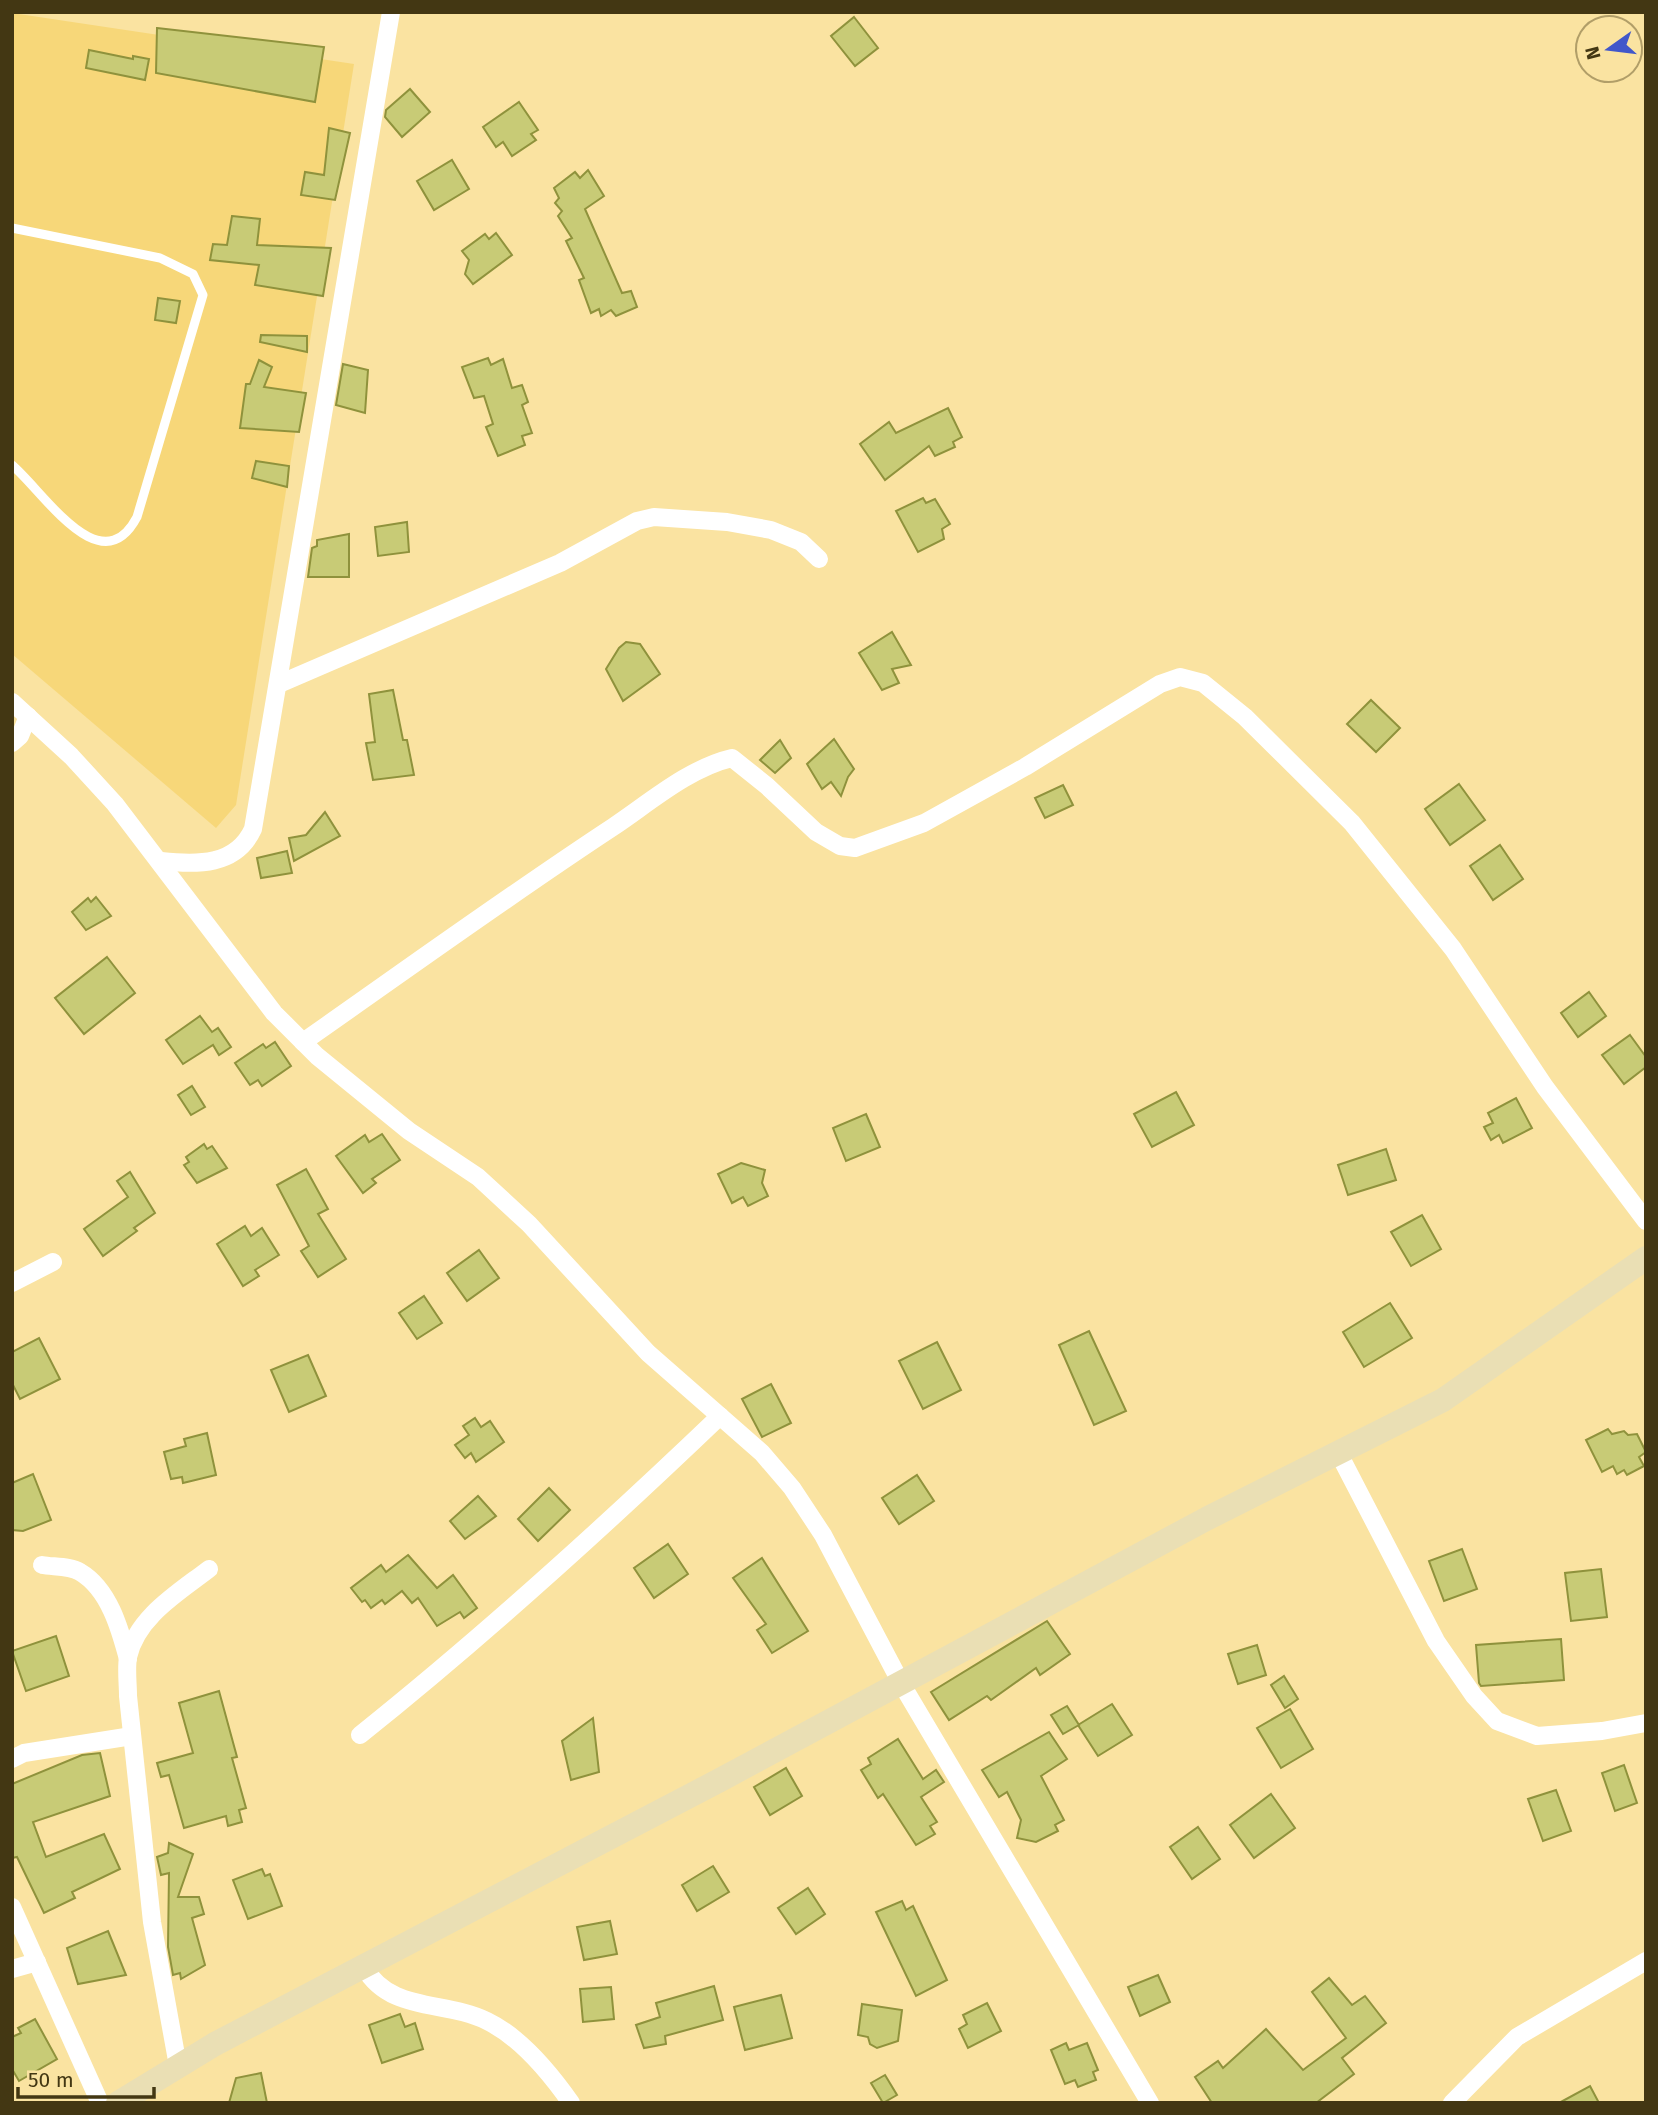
<svg xmlns="http://www.w3.org/2000/svg" width="1658" height="2115" viewBox="0 0 1658 2115" font-family="'Fira Sans',sans-serif">
  <style>
    .built { fill: #f7d779 }
    .building { fill: #c8cb76; stroke: #8f923c; stroke-width: 2 }
    .lines { fill: none; stroke-linecap: round; stroke-linejoin: round }
    .lane { stroke: #fff; stroke-width: 9 }
    .street { stroke: #fff; stroke-width: 18 }
    .secondary { stroke: #eadfb4; stroke-width: 24 }
  </style>
  <rect width="100%" height="100%" fill="#fae3a1"/>
  <polygon class="built" points="12,13 354,64 236,805 216,828 12,654"/>
  <g class="building">
    <polygon points="854,17 878,48 855,66 831,36"/>
    <polygon points="157,28 324,47 315,102 156,73"/>
    <polygon points="89,50 133,59 133,56 149,59 145,80 86,68"/>
    <polygon points="410,89 430,112 402,137 385,117 386,110"/>
    <polygon points="519,102 538,130 531,134 536,140 512,156 503,142 496,147 483,127"/>
    <polygon points="329,128 350,133 335,200 301,195 305,172 324,175"/>
    <polygon points="452,160 469,189 434,210 417,181"/>
    <polygon points="588,170 604,196 585,209 622,293 631,291 637,307 616,316 611,310 601,316 599,309 591,313 579,280 584,278 566,241 572,238 558,216 562,211 555,203 559,198 554,188 575,172 580,178"/>
    <polygon points="232,216 260,219 257,245 331,248 323,296 255,285 259,265 210,260 213,244 227,245"/>
    <polygon points="496,233 512,255 473,284 465,274 469,260 462,251 485,234 489,239"/>
    <polygon points="158,298 180,301 176,323 155,320"/>
    <polygon points="261,335 307,336 307,352 260,342"/>
    <polygon points="488,358 491,365 503,359 512,388 522,385 528,402 522,405 532,433 522,436 525,445 498,456 486,427 493,424 484,396 474,398 462,367"/>
    <polygon points="259,360 272,367 264,387 306,393 299,432 240,428 246,384 250,384"/>
    <polygon points="343,364 368,370 365,413 336,405"/>
    <polygon points="948,408 962,437 953,442 955,447 935,456 929,446 885,480 860,444 889,422 896,433"/>
    <polygon points="256,461 289,466 287,487 252,478"/>
    <polygon points="923,498 926,503 935,499 950,524 942,529 944,539 918,552 896,511"/>
    <polygon points="407,522 409,552 378,556 375,527"/>
    <polygon points="349,534 349,577 308,577 312,548 317,546 317,540"/>
    <polygon points="892,632 911,665 892,669 899,683 882,690 859,653"/>
    <polygon points="626,642 640,644 660,674 623,701 606,669 619,648"/>
    <polygon points="393,690 403,740 407,740 414,775 373,780 366,743 375,742 369,694"/>
    <polygon points="1371,700 1400,728 1376,752 1347,724"/>
    <polygon points="834,739 854,769 848,777 841,796 831,782 822,789 807,764"/>
    <polygon points="780,740 791,758 775,773 760,760"/>
    <polygon points="1459,784 1485,820 1450,845 1425,809"/>
    <polygon points="1063,785 1073,805 1045,818 1035,798"/>
    <polygon points="325,812 340,836 294,861 289,838 306,835"/>
    <polygon points="1500,845 1523,879 1493,900 1470,866"/>
    <polygon points="287,851 292,873 261,878 257,858"/>
    <polygon points="96,897 111,916 86,930 72,912 88,898 91,902"/>
    <polygon points="107,957 135,993 84,1034 55,998"/>
    <polygon points="1589,992 1606,1016 1578,1037 1561,1013"/>
    <polygon points="200,1016 212,1032 218,1028 231,1047 219,1055 213,1045 183,1064 166,1040"/>
    <polygon points="1630,1035 1646,1057 1646,1067 1624,1084 1602,1055"/>
    <polygon points="275,1042 291,1066 262,1086 258,1080 250,1085 235,1063 263,1044 266,1048"/>
    <polygon points="192,1086 205,1107 191,1115 178,1095"/>
    <polygon points="1176,1092 1194,1125 1152,1147 1134,1114"/>
    <polygon points="1516,1098 1532,1128 1503,1143 1499,1135 1491,1140 1484,1127 1493,1123 1488,1113"/>
    <polygon points="866,1114 880,1147 846,1161 833,1128"/>
    <polygon points="382,1134 400,1160 372,1179 376,1183 363,1193 336,1156 365,1135 369,1142"/>
    <polygon points="204,1144 207,1149 212,1146 227,1168 197,1183 184,1165 189,1162 186,1157"/>
    <polygon points="1386,1149 1396,1180 1348,1195 1338,1165"/>
    <polygon points="741,1163 765,1170 762,1183 768,1196 748,1206 743,1197 732,1203 718,1174"/>
    <polygon points="306,1169 328,1209 318,1214 346,1259 318,1277 301,1251 309,1246 277,1185"/>
    <polygon points="130,1172 155,1213 134,1228 137,1231 103,1256 84,1229 128,1197 117,1181"/>
    <polygon points="1422,1215 1441,1249 1411,1266 1391,1232"/>
    <polygon points="245,1226 251,1236 262,1228 279,1255 255,1270 259,1276 243,1286 217,1244"/>
    <polygon points="479,1250 499,1278 467,1301 447,1273"/>
    <polygon points="424,1296 442,1323 417,1339 399,1313"/>
    <polygon points="1390,1303 1412,1338 1364,1367 1343,1332"/>
    <polygon points="1089,1331 1126,1411 1094,1425 1059,1345"/>
    <polygon points="39,1338 60,1379 20,1399 12,1383 12,1352"/>
    <polygon points="937,1342 961,1390 923,1409 899,1361"/>
    <polygon points="308,1355 326,1396 289,1412 271,1370"/>
    <polygon points="771,1384 791,1423 762,1437 742,1399"/>
    <polygon points="475,1418 481,1427 490,1421 504,1442 476,1462 471,1453 465,1458 455,1445 469,1435 463,1426"/>
    <polygon points="1608,1429 1612,1434 1624,1431 1628,1435 1637,1434 1646,1452 1639,1457 1644,1466 1627,1475 1624,1470 1617,1474 1613,1466 1602,1472 1586,1440"/>
    <polygon points="207,1433 216,1475 183,1483 182,1477 171,1479 164,1452 186,1446 184,1439"/>
    <polygon points="33,1474 51,1520 23,1531 12,1530 12,1483"/>
    <polygon points="917,1475 934,1501 899,1524 882,1498"/>
    <polygon points="549,1488 570,1510 538,1541 518,1519"/>
    <polygon points="478,1496 496,1516 465,1539 450,1521"/>
    <polygon points="668,1544 688,1574 654,1598 634,1568"/>
    <polygon points="1462,1549 1477,1589 1444,1601 1429,1561"/>
    <polygon points="408,1555 437,1588 453,1575 477,1608 464,1618 460,1612 437,1626 418,1598 412,1603 402,1591 385,1604 382,1600 371,1608 365,1600 362,1602 351,1588 381,1565 386,1572"/>
    <polygon points="762,1558 808,1631 772,1653 757,1630 766,1624 733,1578"/>
    <polygon points="1601,1569 1607,1617 1571,1621 1565,1573"/>
    <polygon points="1047,1621 1070,1654 1040,1675 1036,1668 991,1700 987,1696 949,1720 931,1692"/>
    <polygon points="56,1636 69,1676 26,1691 12,1651"/>
    <polygon points="1561,1639 1564,1680 1481,1686 1479,1683 1476,1645"/>
    <polygon points="1257,1645 1266,1675 1238,1684 1228,1654"/>
    <polygon points="1284,1676 1298,1699 1285,1708 1271,1685"/>
    <polygon points="219,1691 237,1757 232,1758 246,1808 239,1810 242,1822 228,1826 226,1816 184,1828 169,1775 161,1777 157,1763 193,1753 179,1703"/>
    <polygon points="1112,1704 1132,1735 1098,1756 1078,1725"/>
    <polygon points="1067,1706 1079,1725 1063,1734 1051,1715"/>
    <polygon points="1290,1709 1313,1749 1281,1768 1257,1728"/>
    <polygon points="593,1718 599,1772 571,1780 562,1741"/>
    <polygon points="1049,1732 1067,1759 1041,1776 1064,1820 1055,1825 1058,1831 1036,1842 1017,1838 1021,1820 1007,1792 999,1797 982,1770"/>
    <polygon points="898,1739 923,1779 936,1770 944,1782 921,1797 937,1822 930,1826 935,1834 916,1845 883,1794 878,1798 861,1770 871,1764 868,1758"/>
    <polygon points="100,1753 110,1796 33,1822 46,1857 104,1834 120,1869 72,1892 75,1898 44,1913 17,1857 12,1858 12,1784 82,1755"/>
    <polygon points="1624,1765 1637,1803 1615,1811 1602,1773"/>
    <polygon points="786,1768 802,1796 770,1815 754,1787"/>
    <polygon points="1556,1790 1571,1831 1543,1841 1528,1799"/>
    <polygon points="1271,1794 1295,1828 1254,1858 1230,1825"/>
    <polygon points="1198,1827 1220,1859 1192,1879 1170,1847"/>
    <polygon points="169,1843 193,1854 178,1897 199,1897 204,1914 192,1918 205,1965 181,1979 180,1973 173,1975 168,1947 169,1873 161,1875 157,1857 168,1853"/>
    <polygon points="713,1866 729,1892 697,1911 682,1885"/>
    <polygon points="262,1869 265,1876 270,1874 282,1906 248,1919 233,1880"/>
    <polygon points="808,1888 825,1914 796,1934 778,1908"/>
    <polygon points="902,1901 906,1910 913,1906 947,1980 916,1996 876,1912"/>
    <polygon points="610,1921 617,1954 584,1960 577,1927"/>
    <polygon points="108,1931 126,1975 78,1984 67,1948"/>
    <polygon points="1158,1975 1170,2002 1140,2016 1128,1987"/>
    <polygon points="1329,1978 1352,2005 1365,1996 1386,2023 1342,2058 1354,2074 1316,2103 1212,2103 1195,2077 1218,2061 1223,2068 1266,2029 1303,2070 1346,2038 1312,1992"/>
    <polygon points="714,1986 723,2020 665,2036 666,2044 644,2048 636,2025 660,2017 656,2003"/>
    <polygon points="611,1987 614,2019 583,2022 580,1989"/>
    <polygon points="781,1995 792,2038 745,2050 734,2007"/>
    <polygon points="987,2003 1001,2031 968,2048 959,2029 967,2024 963,2015"/>
    <polygon points="862,2004 902,2010 898,2041 877,2048 870,2044 868,2037 858,2035"/>
    <polygon points="400,2014 405,2027 415,2023 423,2049 382,2063 369,2025"/>
    <polygon points="35,2019 57,2059 19,2081 12,2069 12,2037 21,2033 18,2028"/>
    <polygon points="1066,2043 1069,2050 1087,2043 1098,2070 1093,2072 1096,2080 1078,2087 1075,2080 1065,2084 1051,2050"/>
    <polygon points="261,2073 267,2103 229,2103 236,2078"/>
    <polygon points="885,2075 897,2095 883,2103 871,2083"/>
    <polygon points="1590,2086 1599,2103 1559,2103"/>
  </g>
  <g class="lines">
    <path class="lane" d="M12,228L160,258L193,274L203,295L137,517C101,585 44,492 12,465"/>
    <g class="street">
      <polyline points="279,684 560,563 637,521 654,517 727,522 771,530 801,542 819,559"/>
      <polyline points="12,702 71,756 115,804 274,1013 317,1056 409,1131 478,1177 529,1224 648,1353 762,1453 792,1488 823,1535 901,1683 1150,2103"/>
      <polyline points="12,743 20,736 28,716"/>
      <path d="M161,861C197,865 236,866 253,829L391,12"/>
      <path d="M303,1042C406,970 508,896 613,827C649,803 689,768 732,758L767,786L816,832L840,846L855,848L924,823L1025,767L1160,684L1180,677L1203,683L1245,717L1352,823L1453,949L1545,1087L1646,1221"/>
      <polyline points="12,1283 53,1262"/>
      <polyline points="1338,1452 1436,1641 1474,1696 1497,1721 1537,1736 1602,1731 1646,1723"/>
      <path d="M42,1565C53,1567 71,1566 80,1572C109,1589 120,1629 128,1659"/>
      <path d="M360,1735C485,1635 604,1527 720,1416"/>
      <polyline points="12,1759 24,1753 132,1736"/>
      <polyline points="12,1907 100,2103"/>
      <path d="M364,1967C390,2013 445,2000 487,2021C520,2037 550,2073 571,2103"/>
      <polyline points="12,1969 37,1962"/>
      <path d="M178,2066L152,1922L128,1696C128,1684 126,1669 128,1657C137,1617 178,1593 209,1569"/>
      <polyline points="1452,2103 1517,2037 1646,1961"/>
    </g>
    <polyline class="secondary" points="118,2103 215,2044 720,1780 1208,1518 1443,1400 1646,1258"/>
  </g>
  <rect width="1658" height="2115" fill="none" stroke="#433713" stroke-width="28"/>
  <g transform="translate(1609 49) rotate(256)"><circle r="33" fill="#fae3a1" stroke="#b19e68" stroke-width="2"/>
  <path d="M0-5L12 26L0 18L-12 26Z" fill="#4157ca"/>
  <text y="-10" font-size="19" font-weight="bold" text-anchor="middle" fill="#433713">N</text>
  </g>
  <path d="M18 2087v10h136v-10" fill="none" stroke="#433713" stroke-width="3.5"/>
  <text x="28" y="2087" font-size="21" fill="#433713" stroke="#fae3a1" stroke-width="5" paint-order="stroke">50 m</text>
</svg>
